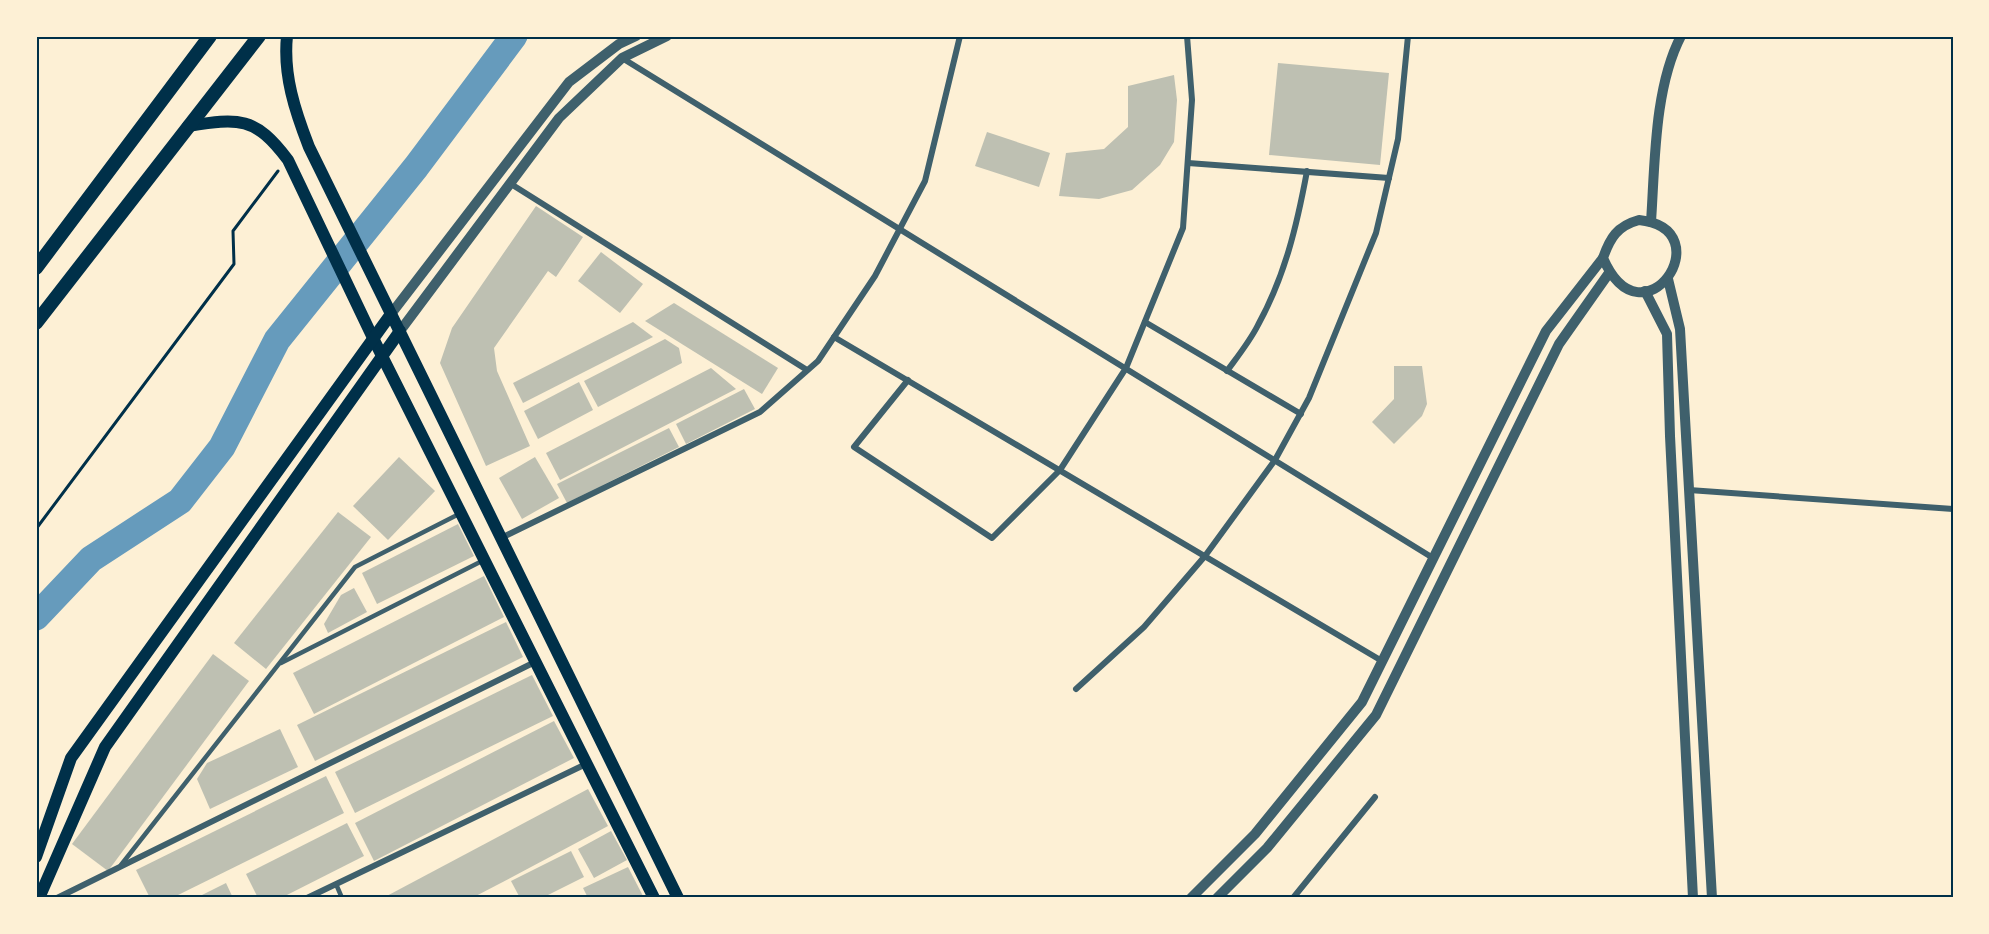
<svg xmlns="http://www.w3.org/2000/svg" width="1989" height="934" viewBox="0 0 1989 934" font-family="Jost,sans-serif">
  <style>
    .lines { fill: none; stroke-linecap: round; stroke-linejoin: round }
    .river { stroke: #669bbc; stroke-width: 27 }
    .building { fill: #bec0b2 }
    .path { stroke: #003049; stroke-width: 3 }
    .service { stroke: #3f606c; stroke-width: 4.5 }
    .minor { stroke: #3f606c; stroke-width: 6 }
    .tertiary { stroke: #3f606c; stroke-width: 10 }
    .secondary { stroke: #003049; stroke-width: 12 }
    .primary { stroke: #003049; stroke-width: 14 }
    .neatline { fill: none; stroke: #003049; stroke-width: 2 }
  </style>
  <rect width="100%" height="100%" fill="#fdf0d5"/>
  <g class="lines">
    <polyline class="river" points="36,617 91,559 180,501 222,447 277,340 416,167 514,36"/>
  </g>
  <g class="building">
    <polygon points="1278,63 1389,73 1380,165 1269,155"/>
    <polygon points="1174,75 1177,100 1174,142 1160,165 1132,190 1099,199 1059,196 1066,153 1104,149 1128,127 1128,86"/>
    <polygon points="987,132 1050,153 1039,187 975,166"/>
    <polygon points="536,206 583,237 556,277 548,271 494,348 497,371 530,446 486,466 440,363 452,328"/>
    <polygon points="601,252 643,284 620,313 578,281"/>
    <polygon points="674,303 778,368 762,394 645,321"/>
    <polygon points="633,322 653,337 523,403 513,383"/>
    <polygon points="665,339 679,348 682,363 598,407 584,381"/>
    <polygon points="1394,366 1422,366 1427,404 1422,416 1394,444 1372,422 1394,399"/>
    <polygon points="711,368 736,389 560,480 546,453"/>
    <polygon points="579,382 593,410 538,439 524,411"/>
    <polygon points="744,389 755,409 686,444 676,424"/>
    <polygon points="669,428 679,447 567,503 557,484"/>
    <polygon points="399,457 435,491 388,540 353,506"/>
    <polygon points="535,457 559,498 522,519 499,478"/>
    <polygon points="338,512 371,537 266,669 234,643"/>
    <polygon points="458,524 474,556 377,604 362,573"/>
    <polygon points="484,576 504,617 314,714 293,673"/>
    <polygon points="354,588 367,612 328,633 324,624 341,595"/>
    <polygon points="506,622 523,657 315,761 297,725"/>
    <polygon points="213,654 249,681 108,871 72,844"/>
    <polygon points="532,675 553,716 355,813 335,772"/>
    <polygon points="554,721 574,758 374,861 355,823"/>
    <polygon points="280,729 298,767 210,809 197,779 207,763"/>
    <polygon points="326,776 344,813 172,898 150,898 136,870"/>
    <polygon points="588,789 608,826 516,875 472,898 383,898"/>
    <polygon points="347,823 364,856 281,898 258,898 246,874"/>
    <polygon points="611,831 627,860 594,878 578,849"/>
    <polygon points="571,851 584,877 542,898 520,898 511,881"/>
    <polygon points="628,867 644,898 588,898 583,888"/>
    <polygon points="226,883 233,898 196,898"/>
  </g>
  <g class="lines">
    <polyline class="path" points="36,529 234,264 233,231 278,171"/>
    <g class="service">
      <polyline points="281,663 482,561"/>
      <polyline points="121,865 355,567 459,514"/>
      <polyline points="336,884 342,898"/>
    </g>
    <g class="minor">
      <polyline points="622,58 1433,558"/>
      <polyline points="1188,163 1389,178"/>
      <polyline points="511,184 807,370"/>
      <polyline points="1145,322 1301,414"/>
      <polyline points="834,337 1382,661"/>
      <path d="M1227,371C1238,356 1250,341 1258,325C1285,276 1297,225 1307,171"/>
      <polyline points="908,380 854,447 992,538 1060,470 1126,368 1183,228 1192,100 1187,36"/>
      <polyline points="1689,490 1953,509"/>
      <polyline points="501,538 760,412 818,361 875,276 925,181 960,36"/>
      <polyline points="1076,689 1144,627 1205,556 1275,460 1309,398 1376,233 1398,139 1408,36"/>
      <polyline points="57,898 535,662"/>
      <polyline points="307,898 586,764"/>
      <polyline points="1293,898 1375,797"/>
    </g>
    <g class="tertiary">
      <path d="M1639,220C1724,229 1643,350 1603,258C1610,238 1617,226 1639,220Z"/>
      <path d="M1651,222C1655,164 1654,88 1681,36"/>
      <polyline points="1668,279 1680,329 1712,898"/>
      <polyline points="1645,291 1667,334 1670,436 1693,898"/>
      <polyline points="391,314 569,82 619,44 636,36"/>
      <polyline points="400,331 559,118 622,58 667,36"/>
      <polyline points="1191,898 1255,834 1362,702 1546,331 1603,258"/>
      <polyline points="1217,898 1267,848 1376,715 1559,344 1609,273"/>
    </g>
    <g class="secondary">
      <path d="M287,36C283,75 295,111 309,147L678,898"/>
      <path d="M188,126C239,118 255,116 288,160L373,338L654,898"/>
      <polyline points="36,857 71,758 391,314"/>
      <polyline points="39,898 105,747 400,331"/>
    </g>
    <g class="primary">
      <polyline points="36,268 210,36"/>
      <polyline points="36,323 259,36"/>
    </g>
  </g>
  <rect width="1989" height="934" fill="none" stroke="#fdf0d5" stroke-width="75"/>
  <rect x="38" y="38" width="1914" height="858" class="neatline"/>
</svg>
